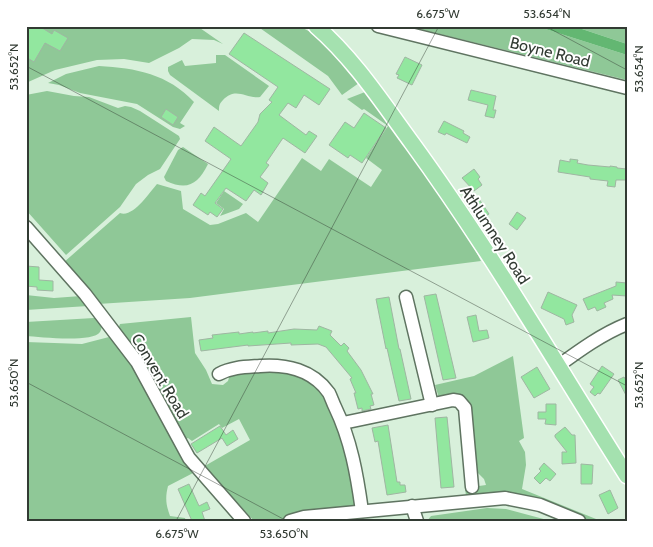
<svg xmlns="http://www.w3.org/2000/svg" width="653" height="547" viewBox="0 0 653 547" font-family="Cabin,sans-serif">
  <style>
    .green { fill: #8fc897 }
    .water { fill: #63b772 }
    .building { fill: #92e79f; stroke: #9fb6a2 }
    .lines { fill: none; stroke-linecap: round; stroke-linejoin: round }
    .minor-casing { stroke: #5f7461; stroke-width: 15 }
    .major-casing { stroke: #fff; stroke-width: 18 }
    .minor { stroke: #fff; stroke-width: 12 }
    .major { stroke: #a4e1af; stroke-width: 15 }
    .ticks { fill: none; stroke: #323b33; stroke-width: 1; stroke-opacity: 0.45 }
    .labels { text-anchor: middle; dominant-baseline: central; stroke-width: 4; stroke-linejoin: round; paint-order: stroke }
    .street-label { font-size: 16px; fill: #323b33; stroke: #fff }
    .neatline { fill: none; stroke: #323b33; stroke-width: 2 }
    .ticks-label { font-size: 12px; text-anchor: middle; fill: #323b33 }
  </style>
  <rect width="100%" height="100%" fill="#d8f0db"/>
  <g class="green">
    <polygon points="26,26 197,26 223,44 214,40 192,39 179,48 149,63 124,59 97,60 55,70 26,83"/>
    <path d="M257,26C267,26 293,24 300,27C323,35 344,65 359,83L342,95L328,76Z"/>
    <polygon points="407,26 536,26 627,55 627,80"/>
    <polygon points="573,26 627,26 627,44"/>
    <path d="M216,55H225L269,86L260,97C246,99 236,86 223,100C219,104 219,106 219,111L170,75L168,71V67L182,60L185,66L216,63Z"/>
    <path d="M99,66C136,68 168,74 194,102L180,123L185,126L180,129L173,127L137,104L80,93L59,85L48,83L66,74Z"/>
    <polygon points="47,91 74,96 89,97 118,108 125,106 131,107 140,111 179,136 180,139 160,169 148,175 136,184 120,207 66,255 26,210 26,95"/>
    <path d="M365,92C407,145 450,200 481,261L190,298L98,304L63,263L120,213C133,218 149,193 157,184L181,191L183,209L210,225L218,224L246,213L258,222L302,158L321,171L329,159L371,187L382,170L366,158L388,126L364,109L362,110L347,99Z"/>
    <path d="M183,147L208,164C198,184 188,191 166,181L164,177L178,150Z"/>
    <polygon points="224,191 243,204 239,209 220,216 224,209 216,203"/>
    <polygon points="26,295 54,298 81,296 88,306 26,310"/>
    <polygon points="191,317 195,353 206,370 212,384 223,385 228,381 230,374 291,371 318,386 329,402 351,465 356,505 307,511 282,521 254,521 205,467 203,467 250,440 239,419 222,428 219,424 192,441 188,438 184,440 118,329 120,324"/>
    <path d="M94,318H100L102,321C102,324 102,329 100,332C93,343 39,337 26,336V322Z"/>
    <path d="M109,337L134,364L195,472L168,486C165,498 166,505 170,516L185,518L186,521H26V342L82,344Z"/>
    <polygon points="513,356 524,438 519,441 525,452 526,465 522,489 601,521 587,521 582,517 466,496 465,488 486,485 484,479 475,470 470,407 439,398 435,385 474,376"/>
    <polygon points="487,508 506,509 551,521 427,521 431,516"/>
  </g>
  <polygon class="water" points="536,26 573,26 627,44 627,55"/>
  <g class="building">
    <polygon points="26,26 39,26 52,34 54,30 68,38 60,51 45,43 34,62 26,57"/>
    <polygon points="244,33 330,89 319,105 304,95 296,108 288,103 279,115 306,135 309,131 317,136 305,153 283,138 266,163 269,165 260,177 268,183 261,195 254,190 246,201 226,188 215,203 223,209 217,217 210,212 208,215 193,205 201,193 205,196 231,159 205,141 214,127 241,146 258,122 260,114 272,102 269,100 278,87 229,54"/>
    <polygon points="405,57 422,65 412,85 397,78 399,75 396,74"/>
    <polygon points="471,90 496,96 493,110 496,110 494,118 485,116 488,105 468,100"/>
    <polygon points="166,109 178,117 173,125 161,117"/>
    <polygon points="364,113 386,128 362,163 350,155 348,158 329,145 345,122 354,128"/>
    <polygon points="444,121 464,131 463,133 470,137 467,143 446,133 445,135 438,132"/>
    <polygon points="570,159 578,160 577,163 588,165 610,167 610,166 617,167 617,168 627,169 627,180 616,180 615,187 607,186 608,181 590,179 590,177 558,172 560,160 570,162"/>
    <polygon points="474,169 480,177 478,179 482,185 474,191 462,178"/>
    <polygon points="477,196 489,214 479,221 467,203"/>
    <polygon points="517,212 526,218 517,230 509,224"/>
    <polygon points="26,266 39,267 39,280 53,281 53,291 37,290 37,287 26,286"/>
    <polygon points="616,282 627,283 627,296 612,295 613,299 604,303 606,307 597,311 595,307 588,310 583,299 616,286"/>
    <polygon points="548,292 577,305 572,315 574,322 566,325 564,319 541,308"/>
    <polygon points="436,294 456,378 443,380 424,296"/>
    <polygon points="389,297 399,349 400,349 411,399 399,401 391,366 387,348 386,349 376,299"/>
    <polygon points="476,315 479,331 487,330 489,338 473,342 467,317"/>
    <polygon points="319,326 332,331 330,335 341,346 344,343 349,348 347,351 361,370 373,394 371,394 374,405 370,406 371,409 362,411 362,408 358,409 354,393 356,393 350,379 352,378 326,347 318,344 291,345 291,343 248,346 248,345 201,351 199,340 213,338 212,335 239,332 239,334 253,332 253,333 268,331 268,333 294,329 317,330"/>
    <polygon points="602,366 614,374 600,394 598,393 595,396 590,392 594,387 590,384"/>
    <polygon points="537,367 550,389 534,398 521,377"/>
    <polygon points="624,377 627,382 627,397 618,380"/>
    <polygon points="546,404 556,404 556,425 545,424 546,419 538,419 538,412 546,412"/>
    <polygon points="447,417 454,487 441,488 435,418"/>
    <polygon points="388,425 397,482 400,482 400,485 405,485 406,492 387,495 378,441 375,442 372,428"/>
    <polygon points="220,426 226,435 233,430 238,439 227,446 222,438 197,453 191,444"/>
    <polygon points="565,427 572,435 575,435 576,463 562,464 562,452 567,452 555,437 555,435"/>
    <polygon points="544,463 556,474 550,481 546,478 540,484 534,478 541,471 539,469"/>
    <polygon points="581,464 593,465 592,484 581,484"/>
    <polygon points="189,484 199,506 207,502 210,509 202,512 205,521 192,521 178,489"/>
    <polygon points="610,490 618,508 608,514 599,495"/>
  </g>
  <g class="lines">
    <defs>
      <g id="minor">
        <polyline points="378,26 627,88"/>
        <polyline points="26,227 85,294 137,362 189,458 244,521"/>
        <polyline points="406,297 432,405"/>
        <path d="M558,366C580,350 602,334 627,324"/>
        <path d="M219,374C232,367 246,367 260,366C286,364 313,370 329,393C331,397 333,403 335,407C351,440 357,475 362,511"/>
        <polyline points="343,423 453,400 459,401 465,408 472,487"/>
        <polyline points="412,506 417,521"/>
        <polyline points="290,521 304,517 505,498 540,505 579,521"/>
      </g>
      <path id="major" d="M316,26C354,59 382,102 412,143C490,250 556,364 627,476"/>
    </defs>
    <use href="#minor" class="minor-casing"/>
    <use href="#major" class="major-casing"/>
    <use href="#minor" class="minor"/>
    <use href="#major" class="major"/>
  </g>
  <path class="ticks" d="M545,26L627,70M26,66L627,386M26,382L287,521M176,521L439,26"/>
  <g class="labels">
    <g class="street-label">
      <text transform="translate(550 52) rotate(14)">Boyne Road</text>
      <text transform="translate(495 235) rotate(57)">Athlumney Road</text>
      <text transform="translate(160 376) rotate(59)">Convent Road</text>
    </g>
  </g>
  <rect width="653" height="547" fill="none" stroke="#ffffff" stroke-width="55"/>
  <rect x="28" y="28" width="598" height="492" class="neatline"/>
  <g class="ticks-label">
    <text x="438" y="18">6.675°W</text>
    <text x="547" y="18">53.654°N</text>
    <text transform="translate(14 67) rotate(-90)" y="4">53.652°N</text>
    <text transform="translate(639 69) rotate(-90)" y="4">53.654°N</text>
    <text transform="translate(14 383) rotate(-90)" y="4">53.650°N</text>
    <text transform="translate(639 385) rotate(-90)" y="4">53.652°N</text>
    <text x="177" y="538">6.675°W</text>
    <text x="284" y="538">53.650°N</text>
  </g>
</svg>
